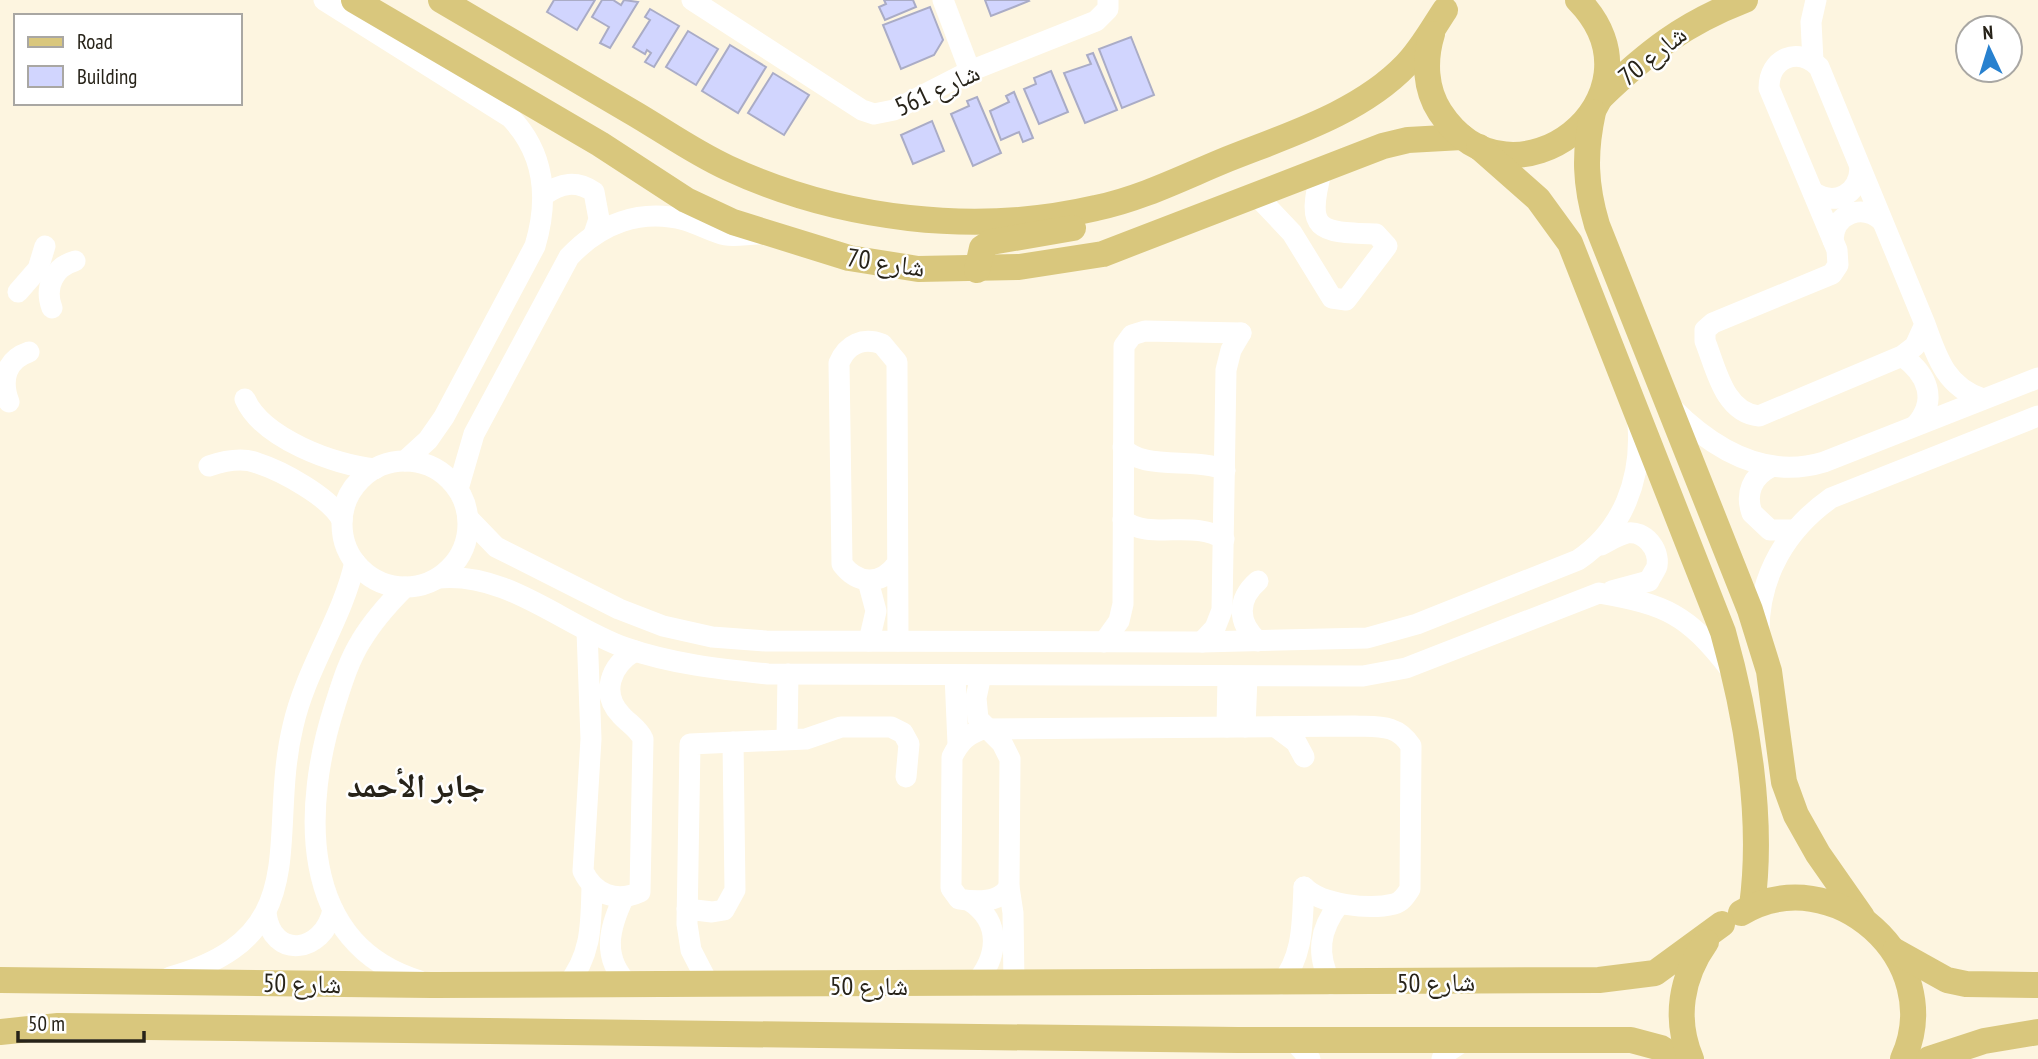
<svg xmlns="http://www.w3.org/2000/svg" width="2038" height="1059" viewBox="0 0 2038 1059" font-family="'PT Sans Narrow','Noto Naskh Arabic',sans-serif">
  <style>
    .building { fill: #d1d5fe; stroke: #aaacc6; stroke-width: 2 }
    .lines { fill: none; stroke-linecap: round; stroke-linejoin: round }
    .minor { stroke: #fff; stroke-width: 21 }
    .major { stroke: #d9c77d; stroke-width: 26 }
    .labels { text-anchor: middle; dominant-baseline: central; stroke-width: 5; stroke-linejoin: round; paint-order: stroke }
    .street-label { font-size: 26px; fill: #272319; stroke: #fff }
    .district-label { font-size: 33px; font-weight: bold; fill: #272319; stroke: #fff }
  </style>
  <rect width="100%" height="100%" fill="#fdf5e0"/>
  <g class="building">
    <polygon points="554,0 595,0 577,30 547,12"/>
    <polygon points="602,0 613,0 621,5 624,0 638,2 610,48 600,43 609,27 592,17"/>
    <polygon points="884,0 913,0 916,7 885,20 879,7 886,4"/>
    <polygon points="985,0 1028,0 1029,1 991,16"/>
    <polygon points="930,7 943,40 934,55 901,69 883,25"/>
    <polygon points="650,9 679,26 654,67 645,62 651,53 647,50 645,54 633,47 650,20 645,17"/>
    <polygon points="688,31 718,49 696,85 666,67"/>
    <polygon points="1131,37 1154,95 1122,108 1099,49"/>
    <polygon points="730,45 766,67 738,113 702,91"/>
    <polygon points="1093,53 1117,110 1085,123 1064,73 1091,64 1087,55"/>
    <polygon points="1051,71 1068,112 1039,124 1024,89 1036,84 1034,78"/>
    <polygon points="773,73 809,95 784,135 748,113"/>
    <polygon points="1014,92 1033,138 1023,142 1019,132 1001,140 990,111 1009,102 1006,96"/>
    <polygon points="977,97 1001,153 973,166 951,114 969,106 967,101"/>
    <polygon points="932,121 944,151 913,164 901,135"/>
  </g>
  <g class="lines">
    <g class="minor">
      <path d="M324,0L510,117C545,153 549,199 535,246L444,417L428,440L405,461"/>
      <polyline points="692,0 862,110 874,114 894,110 970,71 1096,21 1108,9 1108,0"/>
      <polyline points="943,0 970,71"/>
      <polyline points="1813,61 1811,22 1816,0"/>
      <path d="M1813,192C1835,207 1859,194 1860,168"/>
      <path d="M544,195C561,183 576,180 594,192L599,219L594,234"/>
      <path d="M1258,197L1292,233L1332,298L1346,300L1387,246L1376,234C1318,232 1305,232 1322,169"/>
      <path d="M1833,240C1834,213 1863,203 1882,221"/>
      <polyline points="18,292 38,269 45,246"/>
      <path d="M52,308C44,287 54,267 75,261"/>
      <path d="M1925,324L1915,346L1902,356L1759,416C1724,413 1716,368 1705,341V330L1713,323L1832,274L1838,265L1837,250L1769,88C1769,58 1798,46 1819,67L1925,324C1937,358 1946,387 1983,399"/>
      <path d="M1902,356C1927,374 1939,400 1915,426"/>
      <path d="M245,399C262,438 334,465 375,469"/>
      <path d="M9,402C1,381 5,360 29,352"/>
      <path d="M1672,408C1713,449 1765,480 1824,462L2038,378"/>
      <path d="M1123,447C1139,471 1197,457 1225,470"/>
      <circle cx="405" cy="524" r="63"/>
      <path d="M209,466C224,461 242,457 257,463C282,471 330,497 342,520"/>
      <path d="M1771,467C1752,476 1745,494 1752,513L1770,530H1794"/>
      <path d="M458,489L474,434L569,257C600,224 640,208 685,220C699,224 712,232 726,235C735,237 748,234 758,234"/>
      <path d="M468,518L496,547L619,609L663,626L712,637L766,641L1202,642L1367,638L1417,624L1578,560C1623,530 1642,479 1638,425"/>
      <path d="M1123,520C1150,541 1193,519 1224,539"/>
      <path d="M1601,545C1609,541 1618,535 1627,533C1644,530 1660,549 1657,566C1656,570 1651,576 1649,581L1612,591"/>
      <path d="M896,565C880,586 857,584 842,564L839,363C847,344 863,337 882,344L897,362L898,641"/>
      <path d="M438,578C507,571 564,626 626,648C672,664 719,669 768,674L1363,676L1406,668L1599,593C1667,605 1687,614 1730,669"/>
      <polyline points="868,581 876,611 869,641"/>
      <path d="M405,587C388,604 373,621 361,641C349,660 342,683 335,705C303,804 296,944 420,981"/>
      <path d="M587,631L591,739L583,871C594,894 616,903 640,892L643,739C638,728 629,724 621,715C600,693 611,665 635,651"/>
      <path d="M1759,631C1759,575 1787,529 1831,498L2038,416"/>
      <path d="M1258,641C1237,623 1237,599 1258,581"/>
      <polyline points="1104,642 1119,621 1123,604 1124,346 1132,335 1145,331 1241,333"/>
      <polyline points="1202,642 1215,628 1222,610 1226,370 1231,350 1241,333"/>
      <polyline points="955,675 958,744"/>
      <polyline points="981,675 976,698 978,719 1002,743 1010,759 1009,887 1013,913 1014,984"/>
      <polyline points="1227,727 1228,677"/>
      <polyline points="1245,727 1247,677"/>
      <polyline points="1276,727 1296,742 1304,757"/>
      <polyline points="787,739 788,674"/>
      <path d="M1009,887C999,903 976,902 959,899L951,888L952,757C960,741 967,734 984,729L1355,726C1379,727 1397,724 1411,746L1410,889C1406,895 1402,902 1394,904C1370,910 1321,905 1304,887"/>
      <path d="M624,897C609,928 601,958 629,985"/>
      <path d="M970,901C1003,923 998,958 974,985"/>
      <polyline points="687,909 712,912 724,910 735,890 733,742"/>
      <path d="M266,913C272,960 323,954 333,910"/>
      <path d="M170,977C318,936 266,838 293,726C306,668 342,620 355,562"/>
      <path d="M1281,984C1304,954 1302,923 1304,887"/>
      <path d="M1331,984C1316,954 1319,930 1339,904"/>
      <path d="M567,985C592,955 591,923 592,886"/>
      <polyline points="709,985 691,950 687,924 690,744 806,739 841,727 891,727 903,733 909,744 906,777"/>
      <polyline points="1293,1040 1310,1059"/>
      <polyline points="1442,1059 1444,1054 1467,1039"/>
    </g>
    <g class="major">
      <polyline points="354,0 600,144 686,200 733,222 849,258 918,269 1019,267 1103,254 1383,146 1408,140 1462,137"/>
      <path d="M441,0C504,37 567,74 630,111C663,130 693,152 728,168C840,220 976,236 1096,208C1140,199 1182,178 1223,161C1285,136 1359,114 1406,65C1421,50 1433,28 1445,10"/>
      <path d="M1432,34C1424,60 1425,89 1440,112C1512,222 1673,97 1578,0"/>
      <path d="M1601,97C1648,52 1683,24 1745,0"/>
      <path d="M1593,112C1584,153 1585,185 1597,225L1750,610L1769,671L1784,782L1796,815L1818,854L1862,917"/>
      <path d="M1479,147L1538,199L1570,243L1723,632C1747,717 1764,818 1752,906"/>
      <polyline points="977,270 982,248 991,242 1073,228"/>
      <path d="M1741,913C1833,858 1948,961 1903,1059"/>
      <polyline points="1895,951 1947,980 1966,984 2038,985"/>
      <polyline points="0,980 432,985 1599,980 1655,973 1722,924"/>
      <polyline points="0,1032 58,1026 1238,1040 1631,1040 1661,1048 1679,1059"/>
      <path d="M1691,1059C1674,1019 1681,977 1706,942"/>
      <polyline points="1929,1059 1984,1041 2038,1032"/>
    </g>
  </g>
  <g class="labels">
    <g class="street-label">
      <text transform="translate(1652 55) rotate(-39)">شارع 70</text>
      <text transform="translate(937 89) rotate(-25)">شارع 561</text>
      <text transform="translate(886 262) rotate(8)">شارع 70</text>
      <text transform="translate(1436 982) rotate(-1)">شارع 50</text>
      <text transform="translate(302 983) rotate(1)">شارع 50</text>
      <text x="869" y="985">شارع 50</text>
    </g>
    <g class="district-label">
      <text x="416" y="784">جابر الأحمد</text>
    </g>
  </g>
  <rect x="14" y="14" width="228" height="91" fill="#ffffff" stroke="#a9a7a3" stroke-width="2"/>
  <rect x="28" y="37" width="35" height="10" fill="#d9c77d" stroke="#a9a7a3" stroke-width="2"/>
  <text x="77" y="49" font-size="21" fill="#272319">Road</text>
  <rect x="28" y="66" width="35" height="21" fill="#d1d5fe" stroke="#a9a7a3" stroke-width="2"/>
  <text x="77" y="84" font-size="21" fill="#272319">Building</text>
  <g transform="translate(1989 49) rotate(356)"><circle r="33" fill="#ffffff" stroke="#a9a7a3" stroke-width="2"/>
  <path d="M0-5L12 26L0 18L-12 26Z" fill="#2881cf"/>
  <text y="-10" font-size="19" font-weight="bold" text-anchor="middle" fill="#272319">N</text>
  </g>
  <path d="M18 1031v10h126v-10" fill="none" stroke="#272319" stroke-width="3.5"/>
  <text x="28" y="1031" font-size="21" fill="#272319" stroke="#ffffff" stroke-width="5" paint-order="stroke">50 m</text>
</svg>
